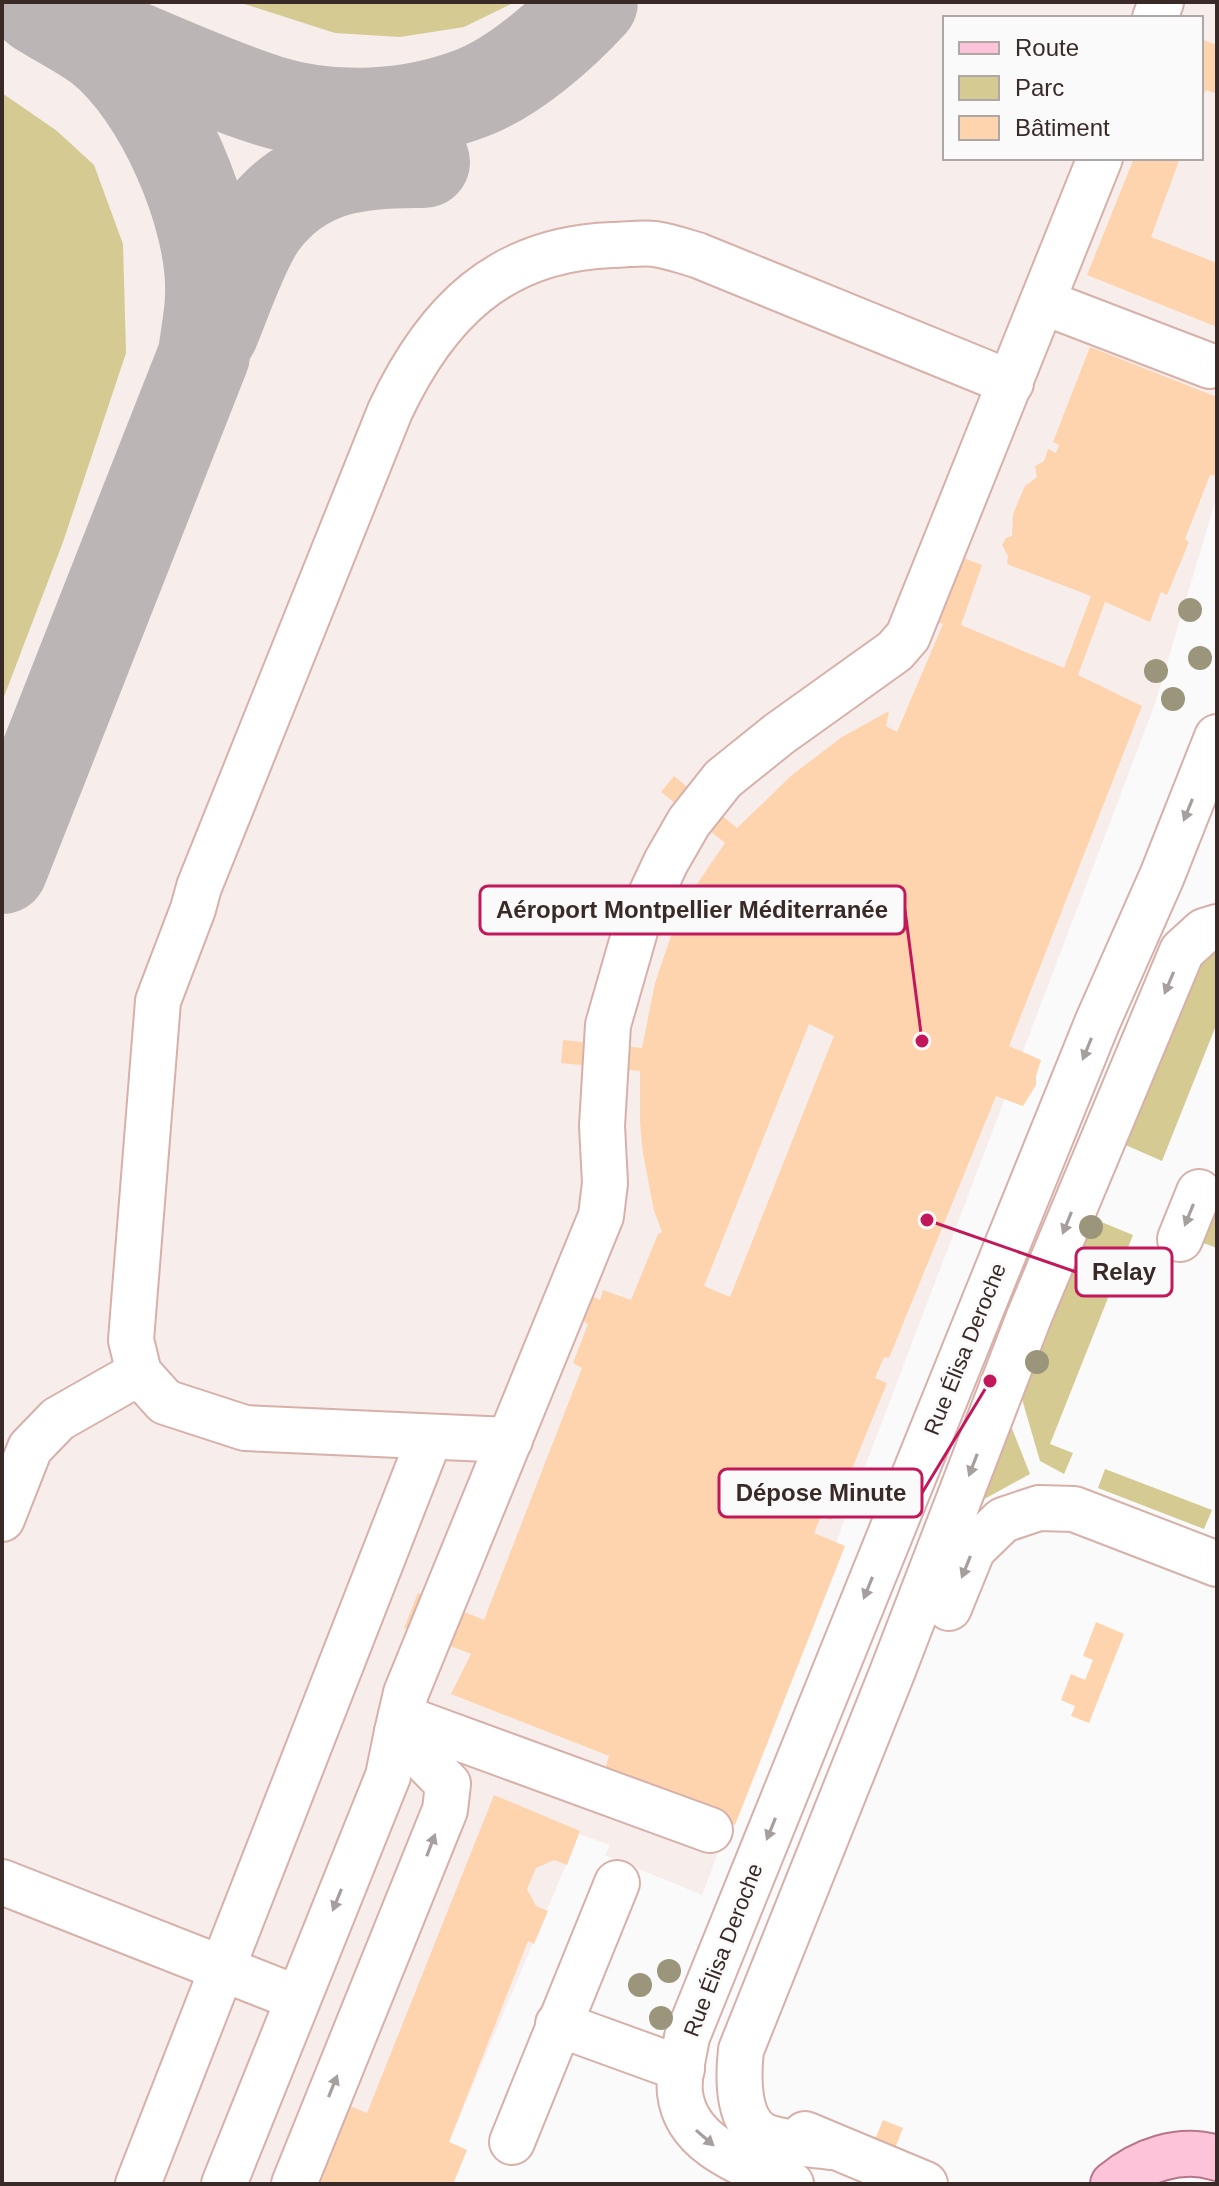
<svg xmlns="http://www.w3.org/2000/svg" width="1219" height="2186" viewBox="0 0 1219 2186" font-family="Helvetica,sans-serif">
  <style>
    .built { fill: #f7edeb; fill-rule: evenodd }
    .green { fill: #d4ca92 }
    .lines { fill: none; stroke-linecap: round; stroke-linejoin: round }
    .taxiway { stroke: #bbb6b5; stroke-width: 92 }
    .building { fill: #fdd4ae; fill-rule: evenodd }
    .minor-casing { stroke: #d7b0a9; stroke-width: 48 }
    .major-casing { stroke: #b7758a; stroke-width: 48 }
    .minor { stroke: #fff; stroke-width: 44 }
    .major { stroke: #fdc4d9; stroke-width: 44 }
    .tree { fill: #9b967b }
    .oneway { fill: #a69f9e }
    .labels { text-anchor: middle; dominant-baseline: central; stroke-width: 6; stroke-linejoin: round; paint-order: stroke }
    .street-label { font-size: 22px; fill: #392a27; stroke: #fafafa }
    .leader { fill: none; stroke: #c2185b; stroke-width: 3 }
    .callout-dot { fill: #c2185b; stroke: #fafafa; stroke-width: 3 }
    .callout { fill: #fafafa; stroke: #c2185b; stroke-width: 3 }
    .callout-label { font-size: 24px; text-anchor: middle; font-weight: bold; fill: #392a27 }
  </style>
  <rect width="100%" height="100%" fill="#fafafa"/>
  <path class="built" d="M2,2H1217V495L1155,704L702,1895L605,1855L610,1845L579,1834L449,2142L467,2150L453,2184H2ZM945,18H1201V158H945Z"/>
  <g class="green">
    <polygon points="238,2 515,2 464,27 400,37 335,33"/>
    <polygon points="2,93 57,131 94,165 123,244 126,353 63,542 2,702"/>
    <polygon points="1217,946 1217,1023 1162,1161 1112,1139 1183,980"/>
    <polygon points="1217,1202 1217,1248 1195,1240"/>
    <polygon points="1082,1214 1133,1235 1050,1444 1073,1453 1064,1474 1040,1461 1017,1382"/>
    <polygon points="1007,1416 1030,1474 970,1507"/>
    <polygon points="1105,1469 1212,1510 1204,1529 1098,1488"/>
  </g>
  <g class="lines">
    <g class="taxiway">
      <path d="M89,29C147,52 209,82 269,101C334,121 409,117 472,93C514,77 562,35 592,2"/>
      <path d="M213,331C226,300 244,245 264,220C305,167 361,161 424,162"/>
      <path d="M2,868L204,355C206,335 211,315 211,295C214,218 161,94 99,46C80,32 57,21 37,8"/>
    </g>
  </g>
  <g class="building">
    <polygon points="1201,39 1217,45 1217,94 1206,90 1201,101"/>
    <polygon points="1134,158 1180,158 1151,237 1217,263 1217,327 1087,275"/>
    <path d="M1090,347L1217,397V473L1216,476L1210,475L1185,539L1189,542L1167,595L1161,592L1150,622L1105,602L1078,675L1142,706L1009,1046L1041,1060L1036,1076V1085L1023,1106L996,1096L889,1358L884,1357L875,1378L887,1383L831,1520L821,1516L814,1533L845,1546L735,1825L604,1772L609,1756L451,1694L471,1654L404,1628L418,1593L484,1620L582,1368L573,1363L588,1324L580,1319L590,1295L600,1300L603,1290L631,1300L658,1234L662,1232L654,1211L643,1153L640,1123V1071L561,1063L563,1040L642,1048L655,983L672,933L688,897L725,843L661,792L674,776L737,828L792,775L842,737L889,711L886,726L897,732L943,624L938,622L964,558L982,565L961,625L1064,668L1091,596L1007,564L1008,556L1002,545L1006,538L1012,536L1013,514L1025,486L1037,477L1035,466L1044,461L1048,449L1056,453L1059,445L1053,442ZM809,1024L834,1036L730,1297L704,1286Z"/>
    <polygon points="1096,1622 1124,1634 1089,1723 1071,1716 1075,1706 1061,1700 1071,1674 1085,1680 1093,1660 1083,1656"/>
    <polygon points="494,1795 580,1831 567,1865 554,1860 536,1868 527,1889 536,1906 548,1911 534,1944 528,1941 449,2142 467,2150 453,2184 313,2184 345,2104 367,2113"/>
    <polygon points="883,2120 903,2128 881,2184 857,2184"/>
  </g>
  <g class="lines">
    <defs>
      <g id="minor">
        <polyline points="1155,18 1161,2"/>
        <polyline points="1043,302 1210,366"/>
        <polyline points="1180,1239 1199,1192"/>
        <path d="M510,1440L245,1428L165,1402L139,1373L131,1340L158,1001L193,909L199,887L390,411C436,313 499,249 612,245C626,245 642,242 655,244C669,246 683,251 697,255L1011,383"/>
        <polyline points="2,1519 30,1448 58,1419 139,1373"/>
        <polyline points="949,1608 973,1549 1003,1520 1039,1508 1074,1509 1217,1564"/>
        <polyline points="401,1717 710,1830"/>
        <polyline points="397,1732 406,1693 601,1216 605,1183 602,1126 608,1025 637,924 666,862 689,822 723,779 779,734 895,651 908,636 1100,158"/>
        <polyline points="2,1882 297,1998"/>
        <polyline points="558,2024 682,2069"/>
        <polyline points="805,2134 925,2184"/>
        <polyline points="512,2142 617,1883"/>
        <path d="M831,2147C812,2144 789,2144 770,2138C736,2129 738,2077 741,2050L892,1673L1029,1317L1182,951L1204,931L1217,927"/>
        <polyline points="138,2184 430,1437"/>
        <polyline points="224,2184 388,1776 397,1732 448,1784 445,1810 294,2184"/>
        <path d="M791,2184C748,2165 686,2147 680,2093C678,2075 684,2055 687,2037L1097,1023L1162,876L1217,737"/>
      </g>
      <path id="major" d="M1113,2184C1141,2161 1180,2146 1217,2158"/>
    </defs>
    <use href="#minor" class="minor-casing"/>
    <use href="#major" class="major-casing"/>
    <use href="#minor" class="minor"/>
    <use href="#major" class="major"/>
  </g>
  <g class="tree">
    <circle cx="1190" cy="610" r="12"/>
    <circle cx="1200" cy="658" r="12"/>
    <circle cx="1156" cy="671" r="12"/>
    <circle cx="1173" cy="699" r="12"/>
    <circle cx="1091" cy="1227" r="12"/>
    <circle cx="1037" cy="1362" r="12"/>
    <circle cx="669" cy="1971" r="12"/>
    <circle cx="640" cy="1985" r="12"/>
    <circle cx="661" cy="2018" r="12"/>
  </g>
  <defs><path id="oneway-solid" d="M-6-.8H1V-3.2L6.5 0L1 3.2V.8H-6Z" transform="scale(2)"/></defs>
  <g class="oneway">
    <use href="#oneway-solid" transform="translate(1188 810) rotate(112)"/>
    <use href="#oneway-solid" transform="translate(1169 983) rotate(113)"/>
    <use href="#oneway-solid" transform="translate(1087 1049) rotate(112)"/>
    <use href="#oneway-solid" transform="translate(1189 1215) rotate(112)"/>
    <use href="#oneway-solid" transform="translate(1067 1223) rotate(112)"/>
    <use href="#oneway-solid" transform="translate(973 1465) rotate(111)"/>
    <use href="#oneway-solid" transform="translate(966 1567) rotate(112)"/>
    <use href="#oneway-solid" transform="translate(868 1588) rotate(112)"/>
    <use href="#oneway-solid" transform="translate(771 1829) rotate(112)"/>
    <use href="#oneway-solid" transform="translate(431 1845) rotate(-69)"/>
    <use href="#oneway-solid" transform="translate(337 1900) rotate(112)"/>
    <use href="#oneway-solid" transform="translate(333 2086) rotate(-68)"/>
    <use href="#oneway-solid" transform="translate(705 2138) rotate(41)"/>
  </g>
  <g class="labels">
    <g class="street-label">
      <text transform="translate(965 1349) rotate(-68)">Rue Élisa Deroche</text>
      <text transform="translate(723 1950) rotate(-69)">Rue Élisa Deroche</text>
    </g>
  </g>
  <path class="leader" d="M922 1041L905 910M927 1220L1076 1272M990 1381L922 1493"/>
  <g class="callout-dot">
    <circle cx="922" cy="1041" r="8"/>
    <circle cx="927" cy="1220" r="8"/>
    <circle cx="990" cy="1381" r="8"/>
  </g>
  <g class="callout">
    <rect x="480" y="886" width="425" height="48" rx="8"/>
    <rect x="1076" y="1248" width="96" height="48" rx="8"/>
    <rect x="719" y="1469" width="203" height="48" rx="8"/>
  </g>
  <g class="callout-label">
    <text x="692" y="918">Aéroport Montpellier Méditerranée</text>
    <text x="1124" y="1280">Relay</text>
    <text x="821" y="1501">Dépose Minute</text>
  </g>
  <rect width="1219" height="2186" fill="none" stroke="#392a27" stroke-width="8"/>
  <rect x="943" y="16" width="260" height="144" fill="#fafafa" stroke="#ada7a6" stroke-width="2"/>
  <rect x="959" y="42" width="40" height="12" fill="#fdc4d9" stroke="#ada7a6" stroke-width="2"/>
  <text x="1015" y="56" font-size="24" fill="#392a27">Route</text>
  <rect x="959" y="76" width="40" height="24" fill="#d4ca92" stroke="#ada7a6" stroke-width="2"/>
  <text x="1015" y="96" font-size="24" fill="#392a27">Parc</text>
  <rect x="959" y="116" width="40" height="24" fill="#fdd4ae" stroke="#ada7a6" stroke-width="2"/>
  <text x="1015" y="136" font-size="24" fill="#392a27">Bâtiment</text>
</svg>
